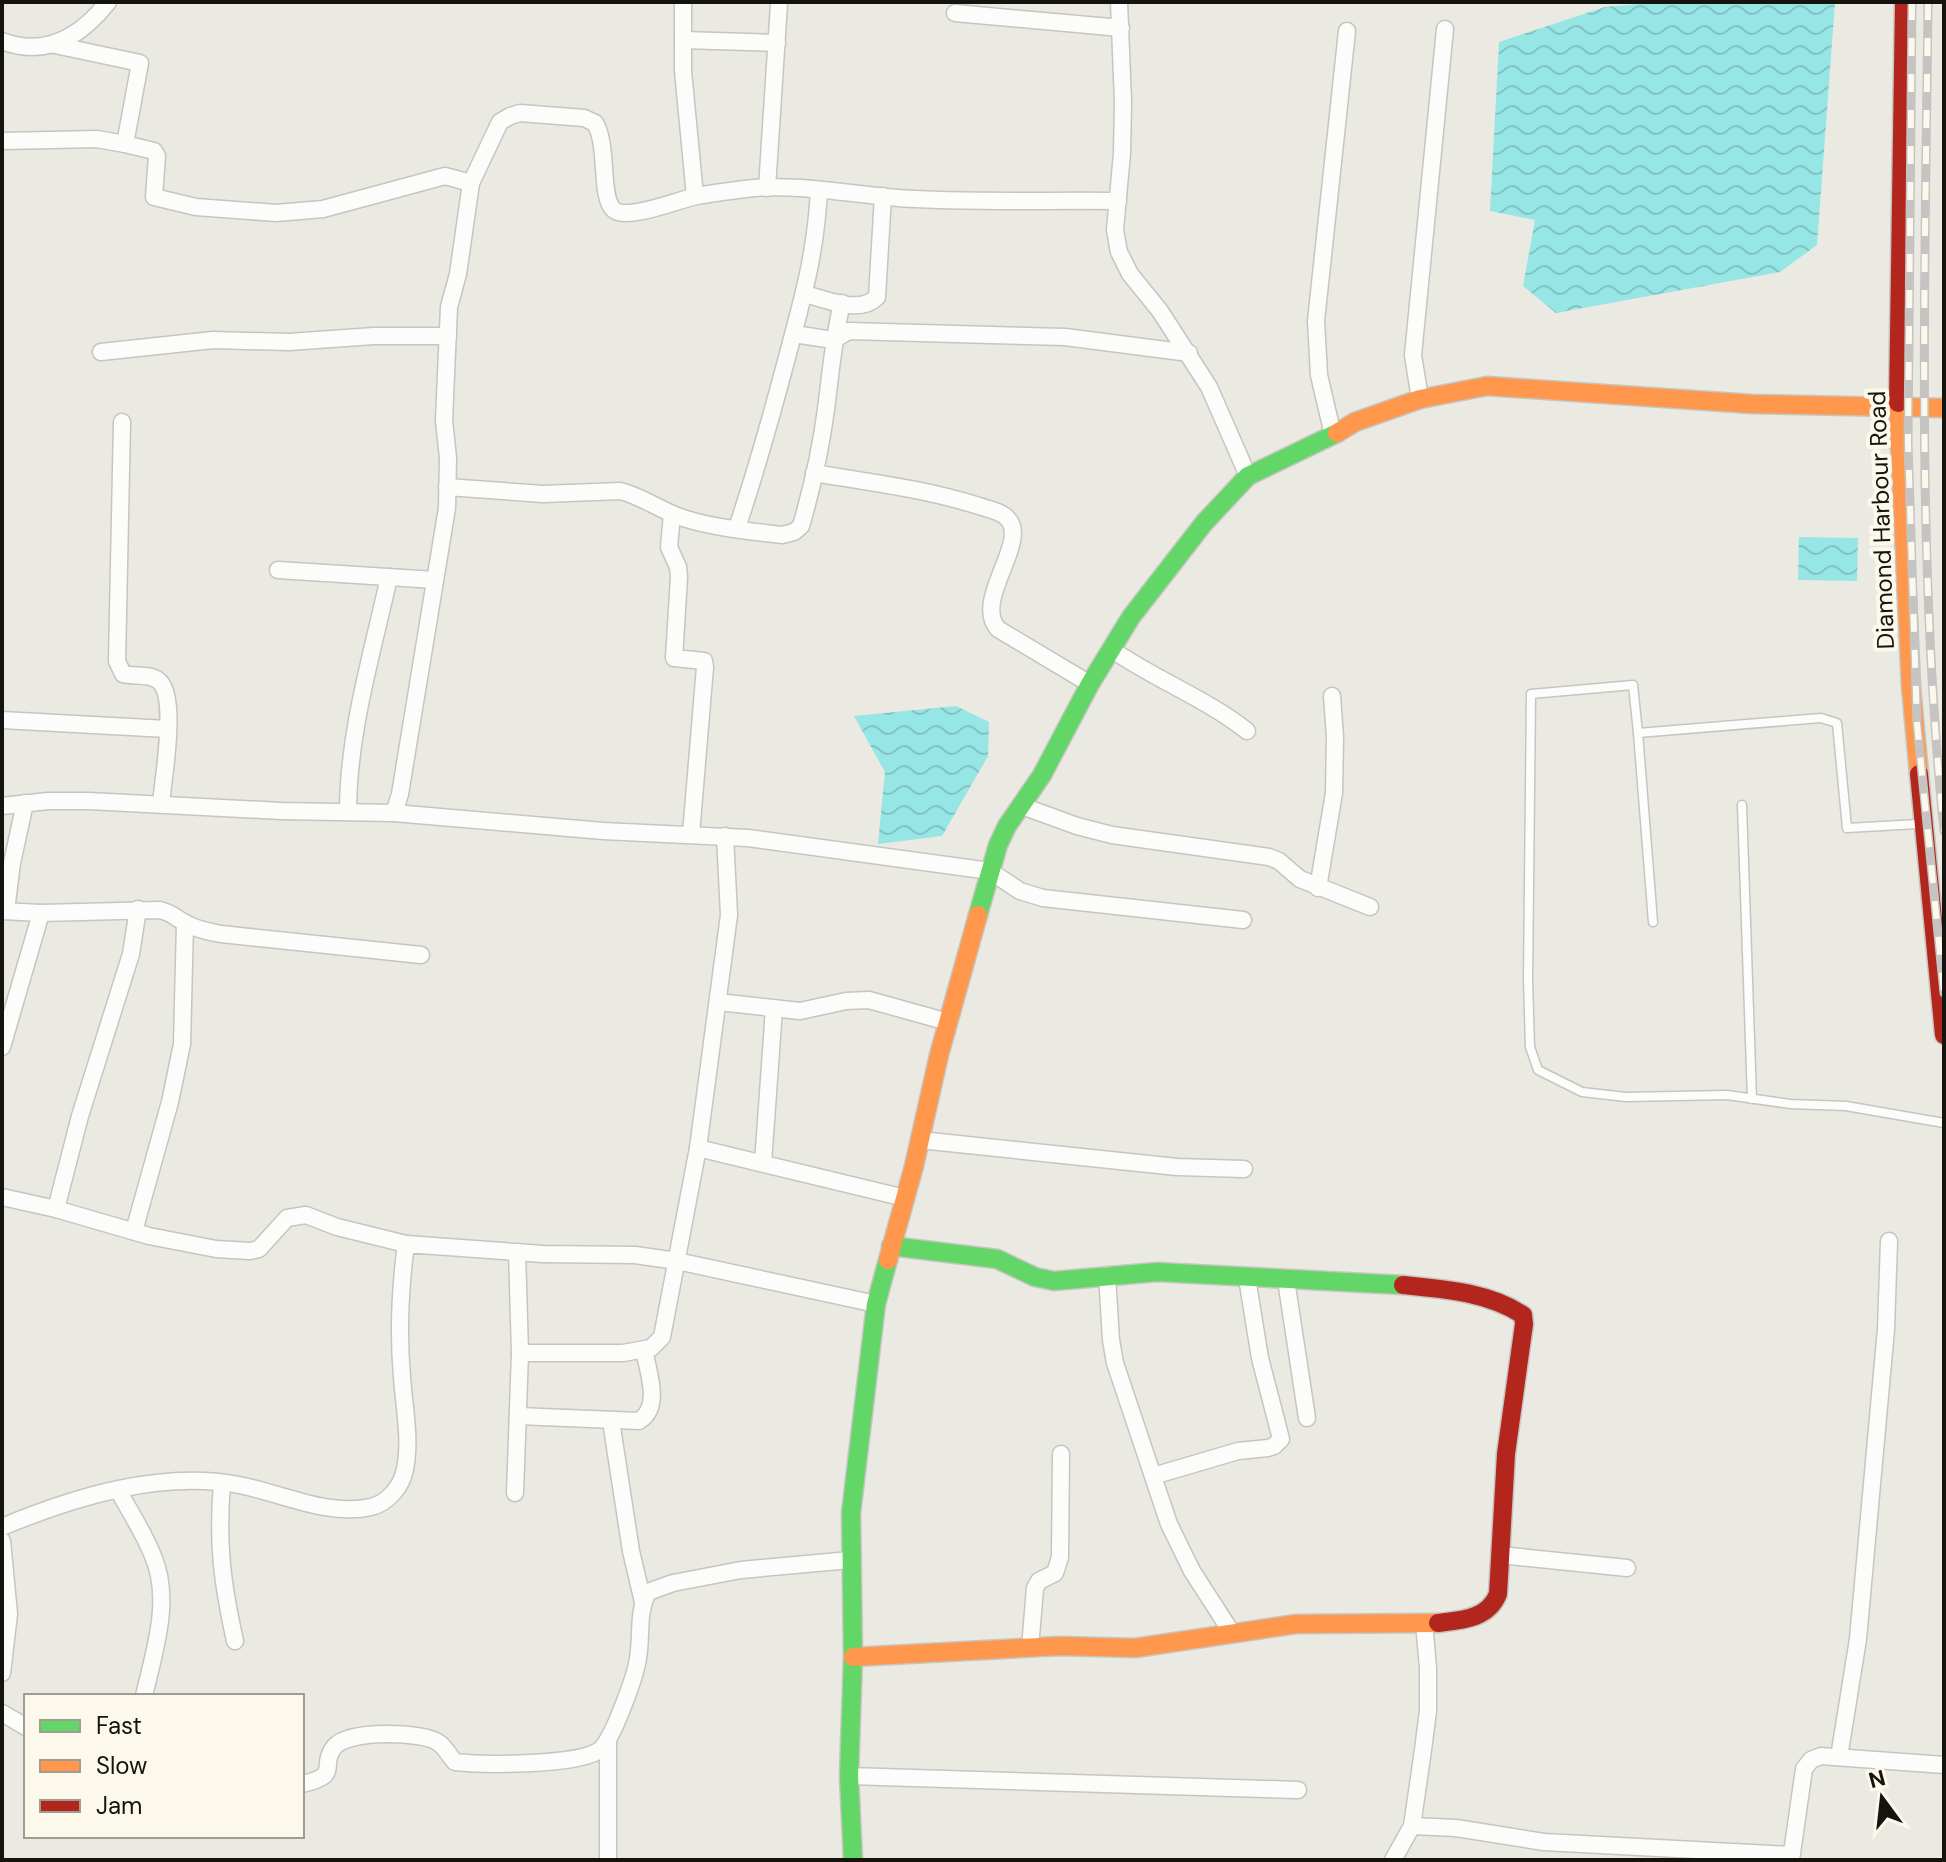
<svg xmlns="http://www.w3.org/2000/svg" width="1946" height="1862" viewBox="0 0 1946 1862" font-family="'DM Sans',sans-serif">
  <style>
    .water { fill: url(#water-waves) }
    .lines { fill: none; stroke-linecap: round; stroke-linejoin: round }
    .lane-casing { stroke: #c6c5bf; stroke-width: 11 }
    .street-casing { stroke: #c6c5bf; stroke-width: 19 }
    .fast-casing { stroke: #c6c5bf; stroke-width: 21 }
    .slow-casing { stroke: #c6c5bf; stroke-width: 21 }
    .jam-casing { stroke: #c6c5bf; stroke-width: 21 }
    .lane { stroke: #fcfcfb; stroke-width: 8 }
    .street { stroke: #fcfcfb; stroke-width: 16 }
    .fast { stroke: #63d668; stroke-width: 18 }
    .slow { stroke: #ff974d; stroke-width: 18 }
    .jam { stroke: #b3261e; stroke-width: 18 }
    .rail-casing { stroke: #c5c4c2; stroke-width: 9 }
    .rail { stroke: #fcf8eb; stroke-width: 6; stroke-dasharray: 18; stroke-linecap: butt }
    .labels { text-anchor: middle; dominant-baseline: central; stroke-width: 8; stroke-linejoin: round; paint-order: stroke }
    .street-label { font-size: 24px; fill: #14130e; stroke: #fcf8eb }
  </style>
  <defs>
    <pattern id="water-waves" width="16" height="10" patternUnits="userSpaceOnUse" patternTransform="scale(2)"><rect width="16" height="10" fill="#97e6e6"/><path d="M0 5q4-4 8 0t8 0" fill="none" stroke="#81c4c4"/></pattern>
  </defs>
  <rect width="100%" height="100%" fill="#eae9e2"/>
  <g class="water">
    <polygon points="1662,2 1835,2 1817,245 1780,272 1556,313 1523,286 1535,220 1490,211 1499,42 1605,7"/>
    <polygon points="1799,537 1858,538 1857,581 1798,580"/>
    <polygon points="956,706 989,722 988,756 942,836 878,844 885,772 854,716"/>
  </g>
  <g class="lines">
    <defs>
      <g id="lane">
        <polyline points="1638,733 1653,922"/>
        <polyline points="1742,805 1752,1099"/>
        <polyline points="1918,824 1847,828 1837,723 1821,718 1638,733 1633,685 1531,694 1528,980 1530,1047 1538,1070 1582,1092 1626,1097 1727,1095 1790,1104 1846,1106 1944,1123"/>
      </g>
      <g id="street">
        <polyline points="683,2 683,71 695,196"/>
        <polyline points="1119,2 1123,102 1122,153 1115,230 1119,252 1130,274 1160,311 1209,387 1248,476"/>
        <polyline points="955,13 1121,28"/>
        <polyline points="683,40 777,43"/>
        <path d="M2,41C46,58 81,36 108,2"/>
        <polyline points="2,141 97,139 125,144 140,63 55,45"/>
        <polyline points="125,144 154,151 157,156 154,197 196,207 276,213 323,209 445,176 471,183"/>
        <polyline points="767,188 779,4"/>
        <path d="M805,294C825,299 860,315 877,297L883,196"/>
        <polyline points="794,334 833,340 849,331 1065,337 1189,353"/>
        <polyline points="101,352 213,340 289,342 374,336 448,336"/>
        <polyline points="1420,399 1413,355 1445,29"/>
        <path d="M122,422L117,661L123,674C134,677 150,673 159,681C178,697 163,779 161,804"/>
        <polyline points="1333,435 1319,375 1316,321 1347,31"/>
        <path d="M814,473C869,482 925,489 979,506C987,509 1001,511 1007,518C1031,541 972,600 998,629L1090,684"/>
        <path d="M447,487L543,494L620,491C642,496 661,511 683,518C714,528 749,531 782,535L794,532L801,526C812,488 821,448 826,409C831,371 833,341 842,303"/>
        <polyline points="672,514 669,547 678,567 679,577 674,658 704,661 705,667 691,834"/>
        <path d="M737,528C757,468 774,407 790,346C805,290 816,249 819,190"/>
        <polyline points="278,570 435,580"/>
        <path d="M1111,649C1156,680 1205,698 1247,731"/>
        <polyline points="2,720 167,729"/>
        <polyline points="2,806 48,801 89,801 281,811 394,813 603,831 748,838 990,871 1020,891 1043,898 1243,920"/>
        <polyline points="1022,806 1077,826 1112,835 1269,857 1279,861 1300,879 1370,907"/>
        <path d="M348,812C348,732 372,655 389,577"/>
        <path d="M394,813L400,794L447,508L448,458L444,420L449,307L458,274L471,183L500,122L510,116L520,113L584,118L595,123C609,146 599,197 614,210C628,221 680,199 697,196C713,193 729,191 745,189C796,183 848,194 898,198C970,203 1045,200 1118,201"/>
        <polyline points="1318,888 1334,793 1335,737 1332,696"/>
        <polyline points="6,910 12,863 25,803"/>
        <path d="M2,911L41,913L160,910C173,913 178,920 189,925C199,930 210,932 221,934L421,955"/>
        <polyline points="718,1002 800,1011 846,1001 869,1000 948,1022"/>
        <polyline points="2,1047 41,913"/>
        <polyline points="920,1140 1177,1167 1244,1169"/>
        <polyline points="698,1148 905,1198"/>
        <polyline points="763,1163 774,1009"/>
        <polyline points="2,1197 56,1209 149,1236 216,1249 250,1251 259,1249 287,1218 306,1215 337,1227 406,1244"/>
        <polyline points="56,1209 80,1116 131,954 138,909"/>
        <polyline points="134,1231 170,1102 182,1044 185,923"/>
        <polyline points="1107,1275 1111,1340 1115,1363 1169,1524 1192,1571 1232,1633"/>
        <polyline points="1286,1280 1307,1418"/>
        <polyline points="520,1353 623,1353 651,1348 662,1337 698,1148 729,915 725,836"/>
        <path d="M518,1416L639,1421C662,1407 648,1372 644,1350"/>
        <polyline points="611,1421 631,1551 643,1602"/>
        <polyline points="1153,1476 1238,1451 1268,1448 1274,1446 1281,1439 1260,1358 1247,1278"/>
        <path d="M222,1483C217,1543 222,1582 235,1641"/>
        <path d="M118,1490C130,1512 144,1533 153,1556C172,1600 154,1652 144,1696"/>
        <polyline points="515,1493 520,1353 517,1252"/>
        <path d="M2,1527C74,1497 161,1470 239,1485C281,1493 328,1517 371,1507C388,1503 402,1486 405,1469C411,1439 404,1407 402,1377C398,1332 400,1289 406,1244L543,1254L635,1255L677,1261L876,1304"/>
        <polyline points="2,1541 9,1614 2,1673"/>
        <polyline points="1500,1555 1627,1568"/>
        <polyline points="1030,1648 1035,1588 1039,1581 1055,1573 1060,1557 1061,1454"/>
        <polyline points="2,1713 26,1727"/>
        <polyline points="608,1740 608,1860"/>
        <polyline points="1839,1757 1858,1639 1886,1329 1889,1241"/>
        <polyline points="849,1776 1298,1790"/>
        <path d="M302,1784C343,1775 318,1766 335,1746C349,1730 423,1731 439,1743C445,1747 450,1757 455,1762C482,1765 582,1766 601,1749C613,1738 636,1675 638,1658C642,1635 637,1613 648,1592L673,1583L741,1570L850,1560"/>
        <polyline points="1412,1826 1456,1828 1544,1842 1791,1855"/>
        <polyline points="1393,1860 1412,1826 1423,1750 1428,1711 1428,1668 1424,1623"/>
        <polyline points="1791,1860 1804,1769 1811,1760 1821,1756 1944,1765"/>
      </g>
      <g id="fast">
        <polyline points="978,915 998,845 1007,826 1042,775 1090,684 1131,617 1204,523 1248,476 1337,433"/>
        <polyline points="891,1246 997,1259 1035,1277 1054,1281 1157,1272 1403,1285"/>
        <polyline points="853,1860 849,1776 853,1657 851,1513 876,1304 888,1260"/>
      </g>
      <g id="slow">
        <polyline points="1898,403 1911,687 1919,774"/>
        <polyline points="1337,433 1355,422 1420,399 1487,386 1752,404 1944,408"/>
        <polyline points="888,1260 914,1166 939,1055 978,915"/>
        <polyline points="853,1657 1060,1646 1135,1648 1296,1624 1438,1623"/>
      </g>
      <g id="jam">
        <polyline points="1898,403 1904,2"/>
        <polyline points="1919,774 1944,1035"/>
        <path d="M1403,1285C1444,1289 1488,1292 1523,1315L1524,1324L1506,1454L1498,1594C1488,1619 1462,1620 1438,1623"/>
      </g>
    </defs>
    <use href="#lane" class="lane-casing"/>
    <use href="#street" class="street-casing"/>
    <use href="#fast" class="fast-casing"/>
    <use href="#slow" class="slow-casing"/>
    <use href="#jam" class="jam-casing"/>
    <use href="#lane" class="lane"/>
    <use href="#street" class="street"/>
    <use href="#fast" class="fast"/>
    <use href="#slow" class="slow"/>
    <use href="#jam" class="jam"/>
    <defs>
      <g id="rail">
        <polyline points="1912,2 1908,443 1917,724 1944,993"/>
        <path d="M1928,2C1925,278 1916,555 1944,831"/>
      </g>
    </defs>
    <use href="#rail" class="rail-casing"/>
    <use href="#rail" class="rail"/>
  </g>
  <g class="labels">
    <g class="street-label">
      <text transform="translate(1881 520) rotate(-92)">Diamond Harbour Road</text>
    </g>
  </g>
  <rect width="1946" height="1862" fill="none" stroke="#14130e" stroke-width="8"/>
  <rect x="24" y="1694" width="280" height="144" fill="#fcf8eb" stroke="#9f9c93" stroke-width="2"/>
  <rect x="40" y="1720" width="40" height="12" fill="#63d668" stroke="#9f9c93" stroke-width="2"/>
  <text x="96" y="1734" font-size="24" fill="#14130e">Fast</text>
  <rect x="40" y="1760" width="40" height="12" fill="#ff974d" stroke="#9f9c93" stroke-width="2"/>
  <text x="96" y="1774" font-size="24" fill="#14130e">Slow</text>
  <rect x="40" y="1800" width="40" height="12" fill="#b3261e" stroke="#9f9c93" stroke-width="2"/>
  <text x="96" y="1814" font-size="24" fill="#14130e">Jam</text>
  <g transform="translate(1882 1798) rotate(345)" stroke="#fcf8eb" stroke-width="6" paint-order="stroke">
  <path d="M0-6L14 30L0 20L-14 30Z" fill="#14130e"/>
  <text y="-12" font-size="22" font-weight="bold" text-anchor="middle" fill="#14130e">N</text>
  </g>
</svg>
